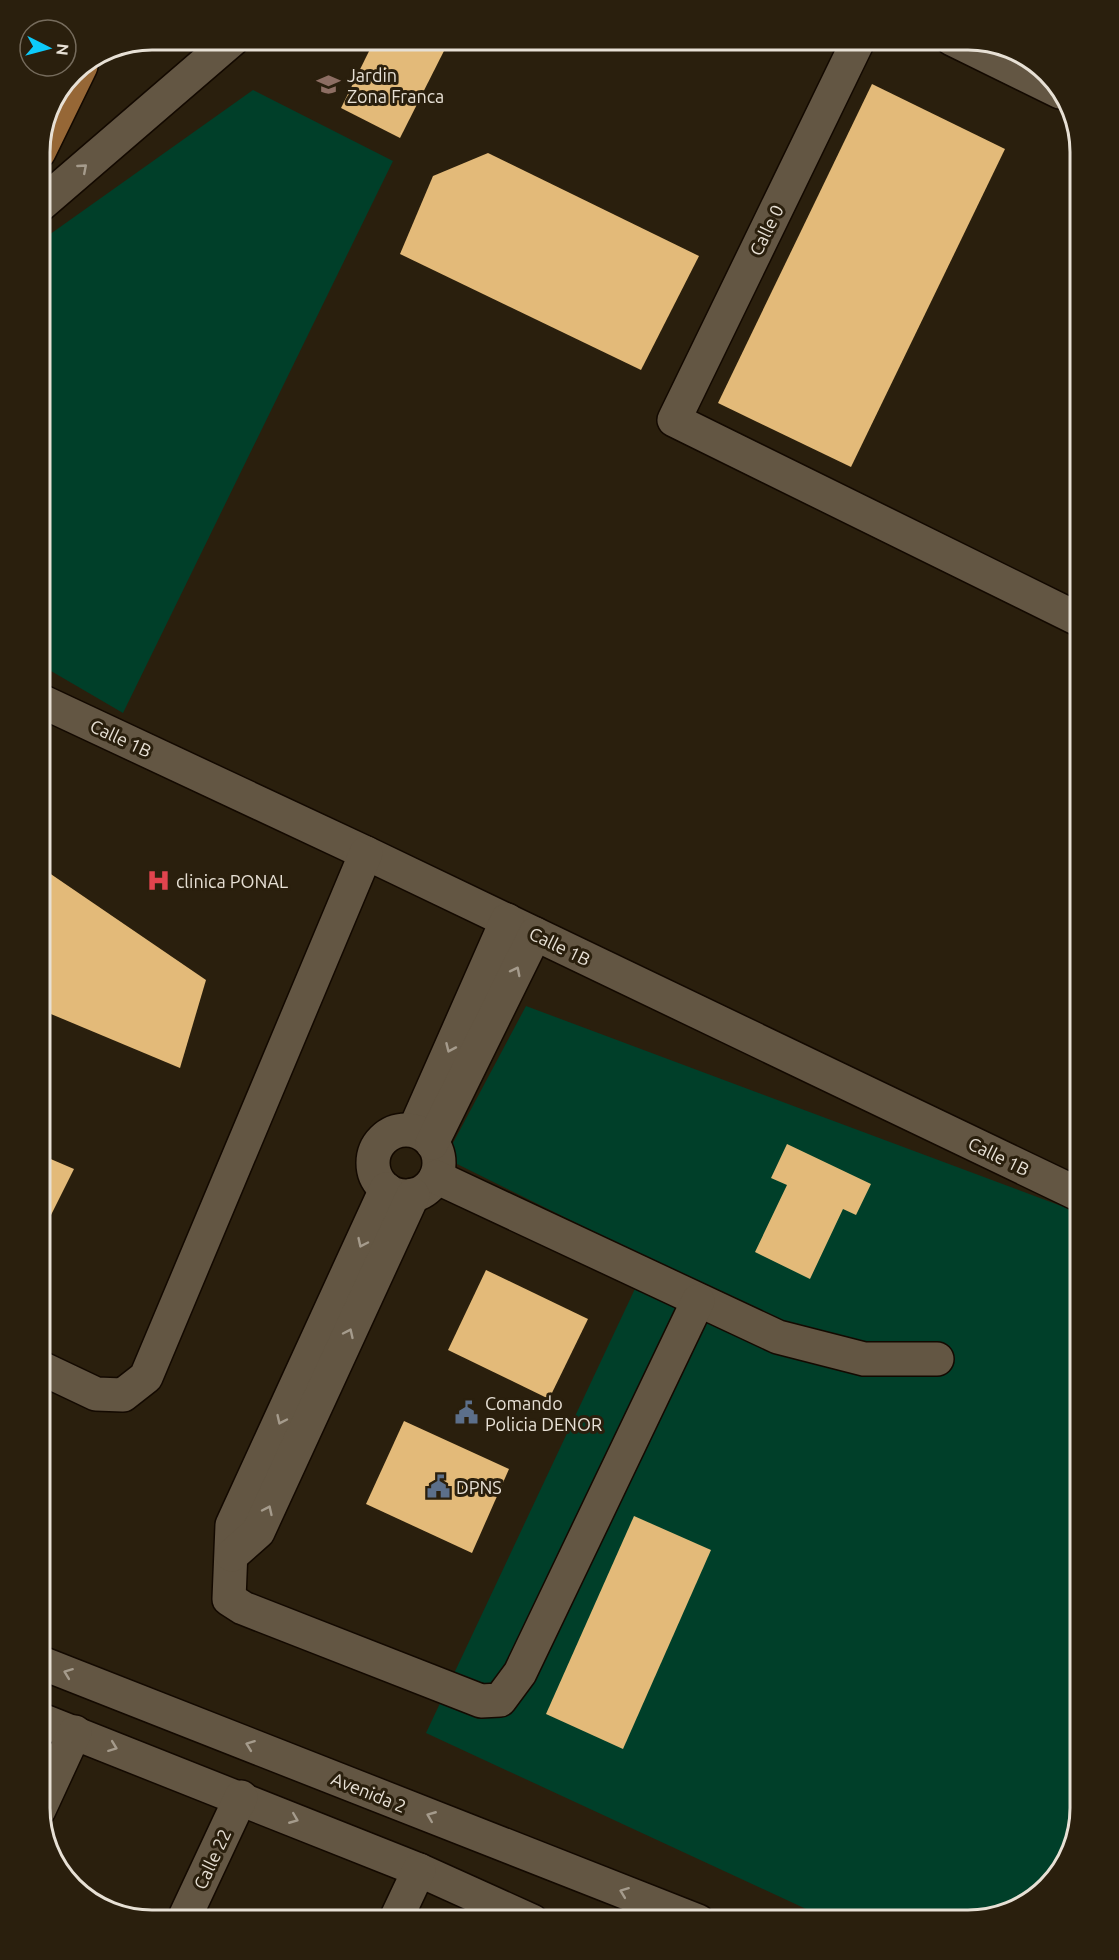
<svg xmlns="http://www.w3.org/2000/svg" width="1119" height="1960" viewBox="0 0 1119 1960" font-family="Ubuntu,sans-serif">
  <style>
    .green { fill: #003f29 }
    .building { fill: #e3ba79 }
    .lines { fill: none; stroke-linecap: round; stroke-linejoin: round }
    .minor-casing { stroke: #130900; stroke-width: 36 }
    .major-casing { stroke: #130900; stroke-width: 36 }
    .minor { stroke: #635643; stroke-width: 33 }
    .major { stroke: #966736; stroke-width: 33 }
    .oneway { stroke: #a59b8c }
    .labels { text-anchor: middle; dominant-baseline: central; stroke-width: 6; stroke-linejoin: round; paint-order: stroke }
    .poi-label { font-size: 18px; fill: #e7e0d5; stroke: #2a1f0d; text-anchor: start }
    .street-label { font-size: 18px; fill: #e7e0d5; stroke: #2a1f0d }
    .rim { fill: none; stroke: #e7e0d5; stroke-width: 3 }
  </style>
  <rect width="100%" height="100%" fill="#2a1f0d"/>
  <g class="green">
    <polygon points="253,90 393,161 123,713 39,664 39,242"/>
    <polygon points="526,1006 1080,1213 1080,1809 1061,1871 1017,1910 967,1921 832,1921 426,1733 649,1259 445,1158"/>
  </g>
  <g class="building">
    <polygon points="375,39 450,39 400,138 341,108"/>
    <polygon points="872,84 1005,149 851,467 718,403"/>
    <polygon points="488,153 699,256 641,370 400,254 433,176"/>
    <polygon points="39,866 206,980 180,1068 39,1009"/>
    <polygon points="787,1144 871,1184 856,1215 843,1209 810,1279 755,1252 787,1185 771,1178"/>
    <polygon points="39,1154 74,1169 39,1239"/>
    <polygon points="486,1270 588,1319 549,1399 448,1350"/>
    <polygon points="404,1421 509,1469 472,1553 366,1504"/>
    <polygon points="634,1516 711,1550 623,1749 546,1714"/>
  </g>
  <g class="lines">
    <defs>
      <g id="minor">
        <polyline points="859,39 674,420 1080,620"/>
        <polyline points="952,39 1060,92"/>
        <polyline points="39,206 233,39"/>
        <polyline points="39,700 366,853 1080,1195"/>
        <polyline points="417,1124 507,920"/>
        <circle cx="406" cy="1163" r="33"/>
        <polyline points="432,1143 535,934"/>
        <polyline points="436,1177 778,1337 864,1359 937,1359"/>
        <polyline points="386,1189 232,1525 229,1599 243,1608 481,1701 500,1700 520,1673 698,1301"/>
        <polyline points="39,1367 96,1394 123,1395 146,1377 366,853"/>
        <polyline points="232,1555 258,1532 413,1195"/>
        <polyline points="39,1662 698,1921"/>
        <polyline points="39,1719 419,1870 532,1921"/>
        <polyline points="39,1810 75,1732"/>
        <polyline points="183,1921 241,1797"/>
        <polyline points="395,1921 419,1870"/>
      </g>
      <polyline id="major" points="39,152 81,66"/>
    </defs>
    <use href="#minor" class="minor-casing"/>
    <use href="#major" class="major-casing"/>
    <use href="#minor" class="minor"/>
    <use href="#major" class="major"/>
  </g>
  <defs><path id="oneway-chevron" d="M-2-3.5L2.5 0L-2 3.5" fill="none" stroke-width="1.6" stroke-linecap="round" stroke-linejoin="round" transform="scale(1.5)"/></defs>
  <g class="oneway">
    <use href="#oneway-chevron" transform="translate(83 168) rotate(-41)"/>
    <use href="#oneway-chevron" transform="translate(516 971) rotate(-63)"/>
    <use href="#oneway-chevron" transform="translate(450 1048) rotate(114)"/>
    <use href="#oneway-chevron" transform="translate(362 1243) rotate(115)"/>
    <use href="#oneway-chevron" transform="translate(349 1333) rotate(-65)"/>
    <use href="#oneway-chevron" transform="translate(281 1420) rotate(115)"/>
    <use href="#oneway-chevron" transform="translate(268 1510) rotate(-65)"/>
    <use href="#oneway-chevron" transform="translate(68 1673) rotate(-159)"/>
    <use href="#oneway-chevron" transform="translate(250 1745) rotate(-159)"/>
    <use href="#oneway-chevron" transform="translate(113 1747) rotate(21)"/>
    <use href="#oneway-chevron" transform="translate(431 1816) rotate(-158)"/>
    <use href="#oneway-chevron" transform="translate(294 1819) rotate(22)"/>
    <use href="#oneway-chevron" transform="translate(624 1892) rotate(-159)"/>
  </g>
  <defs>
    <symbol id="school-bare" viewBox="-9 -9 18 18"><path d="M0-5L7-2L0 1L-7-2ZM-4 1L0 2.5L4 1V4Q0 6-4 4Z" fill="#8d6e63" stroke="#2a1f0d" stroke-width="2.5" paint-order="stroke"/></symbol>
    <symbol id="hospital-bare" viewBox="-9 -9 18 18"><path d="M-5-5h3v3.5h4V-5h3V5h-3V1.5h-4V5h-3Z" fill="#e0444e" stroke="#2a1f0d" stroke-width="2.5" paint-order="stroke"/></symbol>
    <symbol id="civic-bare" viewBox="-9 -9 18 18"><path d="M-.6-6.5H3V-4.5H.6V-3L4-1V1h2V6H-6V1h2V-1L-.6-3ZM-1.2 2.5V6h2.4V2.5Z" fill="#5c6f8a" stroke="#2a1f0d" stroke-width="2.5" paint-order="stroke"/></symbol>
  </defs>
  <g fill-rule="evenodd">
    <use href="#school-bare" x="312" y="68" width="33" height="33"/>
    <use href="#hospital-bare" x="142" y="864" width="33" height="33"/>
    <use href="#civic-bare" x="450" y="1396" width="33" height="33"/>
    <use href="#civic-bare" x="422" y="1470" width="33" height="33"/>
  </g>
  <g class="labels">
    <g class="poi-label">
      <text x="347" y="75">Jardin<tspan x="347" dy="21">Zona Franca</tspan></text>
      <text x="176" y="881">clinica PONAL</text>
      <text x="485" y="1403">Comando<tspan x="485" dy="21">Policia DENOR</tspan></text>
      <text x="456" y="1487">DPNS</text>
    </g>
    <g class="street-label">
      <text transform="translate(766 230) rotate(-64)">Calle 0</text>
      <text transform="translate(121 738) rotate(25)">Calle 1B</text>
      <text transform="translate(560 946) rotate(26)">Calle 1B</text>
      <text transform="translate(999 1156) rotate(26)">Calle 1B</text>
      <text transform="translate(369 1792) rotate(22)">Avenida 2</text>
      <text transform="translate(212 1859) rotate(-65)">Calle 22</text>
    </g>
  </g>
  <path d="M0 0H1119V1960H0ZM152 50H968A102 102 0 0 1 1070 152V1808A102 102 0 0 1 968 1910H152A102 102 0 0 1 50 1808V152A102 102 0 0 1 152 50Z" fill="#2a1f0d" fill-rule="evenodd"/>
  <path class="rim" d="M152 50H968A102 102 0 0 1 1070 152V1808A102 102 0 0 1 968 1910H152A102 102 0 0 1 50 1808V152A102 102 0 0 1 152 50Z"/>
  <g transform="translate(48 48) rotate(96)"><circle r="28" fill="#2a1f0d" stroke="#766c5d" stroke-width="1.5"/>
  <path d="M0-4.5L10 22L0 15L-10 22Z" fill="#0dcafa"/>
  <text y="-9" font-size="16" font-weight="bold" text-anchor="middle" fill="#e7e0d5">N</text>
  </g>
</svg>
